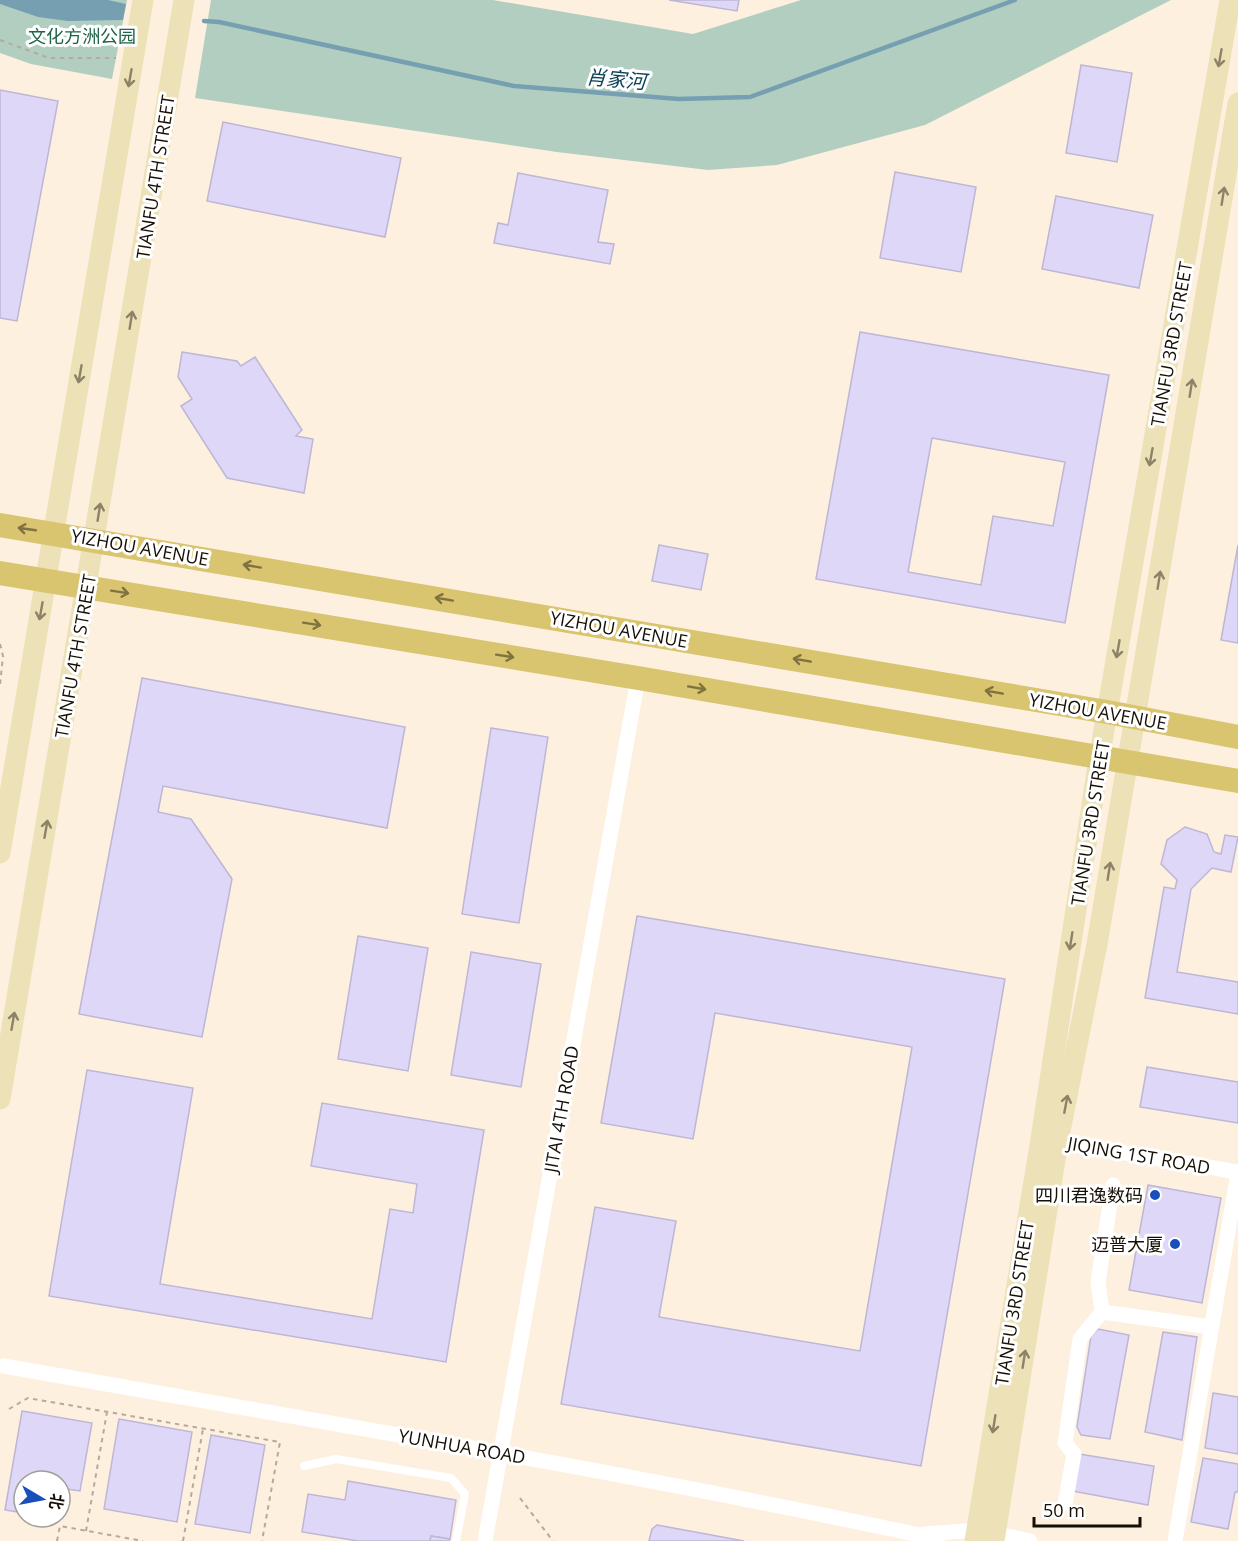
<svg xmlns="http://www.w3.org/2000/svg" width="1238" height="1541" viewBox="0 0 1238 1541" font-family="'Open Sans','Noto Sans SC',sans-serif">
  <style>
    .green { fill: #b2cec0 }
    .water { fill: #769fb1 }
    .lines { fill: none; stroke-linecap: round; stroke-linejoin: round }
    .stream { stroke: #769fb1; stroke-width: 4.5 }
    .building { fill: #ded7f7; stroke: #bdb6d5; stroke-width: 1.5; fill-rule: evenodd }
    .path { stroke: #b5aa9b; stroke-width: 2; stroke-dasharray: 4.5 4.5; stroke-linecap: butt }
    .lane { stroke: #fff; stroke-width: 8 }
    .street { stroke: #fff; stroke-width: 15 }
    .secondary { stroke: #ece1b7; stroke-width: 21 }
    .primary { stroke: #d9c46f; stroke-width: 24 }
    .oneway { stroke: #8c8267 }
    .oneway2 { stroke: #81733f }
    .poi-dot { fill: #184fbb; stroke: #fff; stroke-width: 2 }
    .labels { text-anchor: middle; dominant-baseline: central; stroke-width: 6; stroke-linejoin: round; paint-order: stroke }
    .park-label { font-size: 18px; fill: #1f6348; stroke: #fff }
    .street-label { font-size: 18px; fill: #160f05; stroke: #fff }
    .poi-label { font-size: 18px; fill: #160f05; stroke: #fff; text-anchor: end }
    .water-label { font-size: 20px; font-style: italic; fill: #0a4458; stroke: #fff }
  </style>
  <rect width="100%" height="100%" fill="#fdf0df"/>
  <g class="green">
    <polygon points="0,0 127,0 112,79 31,64 0,53"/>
    <polygon points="211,0 493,0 693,34 801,0 1171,0 925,125 777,165 708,170 557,152 195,98"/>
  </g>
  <polygon class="water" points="0,0 108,0 126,4 123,20 68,21 38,17 0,4"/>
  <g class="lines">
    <polyline class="stream" points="204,21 219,22 514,86 679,99 750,97 1015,0"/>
  </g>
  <g class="building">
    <polygon points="669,0 739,0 737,11"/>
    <polygon points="1081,65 1132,73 1117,162 1066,153"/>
    <polygon points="0,90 58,101 17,321 0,318"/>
    <polygon points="223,122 401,158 385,237 207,201"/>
    <polygon points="895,172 976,187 961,272 880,258"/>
    <polygon points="518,173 608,190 598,242 614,244 610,264 494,243 498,223 508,225"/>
    <polygon points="1056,196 1153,215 1139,288 1042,269"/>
    <path d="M860,332L1109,375L1065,623L816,579ZM932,438L1065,462L1053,526L993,516L981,585L908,572Z"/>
    <polygon points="182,352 237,361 241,366 255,357 302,430 296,436 313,439 304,493 227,478 181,406 192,399 178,377"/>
    <polygon points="659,545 708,554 701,590 652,581"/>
    <polygon points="1238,545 1238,643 1221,640"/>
    <polygon points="142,678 405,727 387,828 163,786 158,812 191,819 232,879 202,1037 79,1014"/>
    <polygon points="491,728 548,737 519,923 462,914"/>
    <polygon points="1185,827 1207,834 1214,852 1221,854 1225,835 1238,837 1231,872 1212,868 1191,889 1177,972 1238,982 1238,1014 1145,998 1164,887 1175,889 1177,880 1161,864 1167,840"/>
    <polygon points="637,916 1005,979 921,1466 561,1404 595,1207 676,1221 659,1317 860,1351 912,1047 715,1013 693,1139 601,1123"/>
    <polygon points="358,936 428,948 408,1071 338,1059"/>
    <polygon points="471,952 541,964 521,1087 451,1075"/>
    <polygon points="1147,1067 1238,1082 1238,1123 1140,1107"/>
    <polygon points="87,1070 193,1088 160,1284 372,1319 390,1209 413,1213 417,1184 311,1166 322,1103 484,1130 446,1362 49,1296"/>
    <polygon points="1148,1185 1221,1198 1202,1303 1129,1290"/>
    <polygon points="1098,1329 1129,1335 1110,1439 1081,1435 1077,1427 1091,1336"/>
    <polygon points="1163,1332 1197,1337 1182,1440 1145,1432"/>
    <polygon points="1213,1393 1238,1397 1238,1454 1205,1448"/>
    <polygon points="22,1411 92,1423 80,1491 60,1488 60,1481 24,1481 24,1513 5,1510"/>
    <polygon points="119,1419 192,1432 177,1522 104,1509"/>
    <polygon points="211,1435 265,1445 250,1533 195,1524"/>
    <polygon points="1079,1454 1154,1466 1148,1505 1072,1491"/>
    <polygon points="1203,1458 1238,1464 1238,1492 1235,1492 1228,1529 1191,1522"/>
    <polygon points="348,1481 456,1500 450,1539 431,1536 430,1541 358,1541 302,1532 308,1494 345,1500"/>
    <polygon points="657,1525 744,1541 649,1541 652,1529"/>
    <polygon points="431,1536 450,1539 449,1541 430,1541"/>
  </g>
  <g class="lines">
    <g class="path">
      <polyline points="0,40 49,58 116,58"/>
      <polyline points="0,644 3,656 0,685"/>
      <polyline points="9,1409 28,1398 280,1442 262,1541"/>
      <polyline points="520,1498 553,1541"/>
      <polyline points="86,1531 107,1412"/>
      <polyline points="57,1541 60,1526 143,1541"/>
      <polyline points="183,1541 203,1429"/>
    </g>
    <polyline class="lane" points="304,1466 336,1459 451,1478 465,1494 456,1541"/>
    <g class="street">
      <polyline points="1049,1140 1238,1172"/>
      <polyline points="1102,1312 1098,1282 1113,1185"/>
      <path d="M4,1366C310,1420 616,1470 919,1535L937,1541"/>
      <polyline points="1065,1504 1074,1454 1065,1443 1080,1339 1102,1312 1211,1327"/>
      <polyline points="924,1534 977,1530 1030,1541"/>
      <polyline points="485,1541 638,678"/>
      <polyline points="1175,1541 1238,1173"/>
    </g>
    <g class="secondary">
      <polyline points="0,853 143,0"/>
      <polyline points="0,1099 184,0"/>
      <polyline points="975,1541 1041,1139 1099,759 1230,0"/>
      <polyline points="994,1541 1058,1141 1097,944 1238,103"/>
    </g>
    <g class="primary">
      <polyline points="0,525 1107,712 1238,737"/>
      <polyline points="0,573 638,678 1238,781"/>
    </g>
  </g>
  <defs><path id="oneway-shaft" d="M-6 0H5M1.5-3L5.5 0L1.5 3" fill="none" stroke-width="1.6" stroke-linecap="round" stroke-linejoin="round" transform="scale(1.5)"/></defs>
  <g class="oneway">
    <use href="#oneway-shaft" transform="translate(1220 58) rotate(100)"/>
    <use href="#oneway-shaft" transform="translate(130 78) rotate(100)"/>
    <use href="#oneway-shaft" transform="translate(1223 196) rotate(-81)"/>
    <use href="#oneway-shaft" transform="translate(131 320) rotate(-81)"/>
    <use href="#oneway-shaft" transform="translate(80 374) rotate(100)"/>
    <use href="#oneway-shaft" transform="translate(1191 388) rotate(-81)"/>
    <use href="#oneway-shaft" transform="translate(1151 457) rotate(100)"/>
    <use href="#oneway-shaft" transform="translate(99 512) rotate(-81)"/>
    <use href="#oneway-shaft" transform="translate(1159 580) rotate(-81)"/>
    <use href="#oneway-shaft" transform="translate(41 611) rotate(100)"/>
    <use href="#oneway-shaft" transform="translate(1118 649) rotate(100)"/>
    <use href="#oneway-shaft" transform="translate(46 829) rotate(-80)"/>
    <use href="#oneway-shaft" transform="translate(1109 871) rotate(-81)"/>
    <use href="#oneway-shaft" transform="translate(1071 941) rotate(99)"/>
    <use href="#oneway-shaft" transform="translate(13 1021) rotate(-80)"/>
    <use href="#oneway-shaft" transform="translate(1066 1104) rotate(-79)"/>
    <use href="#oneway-shaft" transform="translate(1024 1359) rotate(-81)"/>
    <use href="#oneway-shaft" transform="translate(994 1424) rotate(99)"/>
  </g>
  <g class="oneway2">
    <use href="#oneway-shaft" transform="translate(27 529) rotate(-172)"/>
    <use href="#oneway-shaft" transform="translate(252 566) rotate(-170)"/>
    <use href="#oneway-shaft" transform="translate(120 592) rotate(9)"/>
    <use href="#oneway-shaft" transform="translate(444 599) rotate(-170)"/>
    <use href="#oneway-shaft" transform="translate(312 624) rotate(9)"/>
    <use href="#oneway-shaft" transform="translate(505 656) rotate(9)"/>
    <use href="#oneway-shaft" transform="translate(802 660) rotate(-170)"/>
    <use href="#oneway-shaft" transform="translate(697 688) rotate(10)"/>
    <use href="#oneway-shaft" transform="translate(994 692) rotate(-170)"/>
  </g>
  <g class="poi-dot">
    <circle cx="1155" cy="1195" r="6"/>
    <circle cx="1175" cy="1244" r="6"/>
  </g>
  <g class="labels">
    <g class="park-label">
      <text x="82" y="36">文化方洲公园</text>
    </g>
    <g class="street-label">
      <text transform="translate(155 177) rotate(-81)">TIANFU 4TH STREET</text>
      <text transform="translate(1171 344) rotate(-80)">TIANFU 3RD STREET</text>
      <text transform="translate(140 547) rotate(10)">YIZHOU AVENUE</text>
      <text transform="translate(619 629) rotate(10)">YIZHOU AVENUE</text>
      <text transform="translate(75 656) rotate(-80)">TIANFU 4TH STREET</text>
      <text transform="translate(1098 711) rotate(10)">YIZHOU AVENUE</text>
      <text transform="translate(1090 823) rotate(-81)">TIANFU 3RD STREET</text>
      <text transform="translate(561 1109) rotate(-80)">JITAI 4TH ROAD</text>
      <text transform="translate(1139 1155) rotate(10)">JIQING 1ST ROAD</text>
      <text transform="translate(1014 1303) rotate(-81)">TIANFU 3RD STREET</text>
      <text transform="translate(462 1446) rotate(10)">YUNHUA ROAD</text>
    </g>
    <g class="poi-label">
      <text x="1143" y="1195">四川君逸数码</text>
      <text x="1163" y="1244">迈普大厦</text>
    </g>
    <g class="water-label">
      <text transform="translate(616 79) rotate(5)">肖家河</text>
    </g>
  </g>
  <g transform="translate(42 1499) rotate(100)"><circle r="28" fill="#ffffff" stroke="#a29f9b" stroke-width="1.5"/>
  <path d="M0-4.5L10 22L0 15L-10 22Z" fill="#184fbb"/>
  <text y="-9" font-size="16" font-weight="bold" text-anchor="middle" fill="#160f05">北</text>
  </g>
  <path d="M1034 1517v9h106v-9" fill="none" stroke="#160f05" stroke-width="3"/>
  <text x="1043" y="1517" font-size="18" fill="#160f05" stroke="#ffffff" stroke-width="4.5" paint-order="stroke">50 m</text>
</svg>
